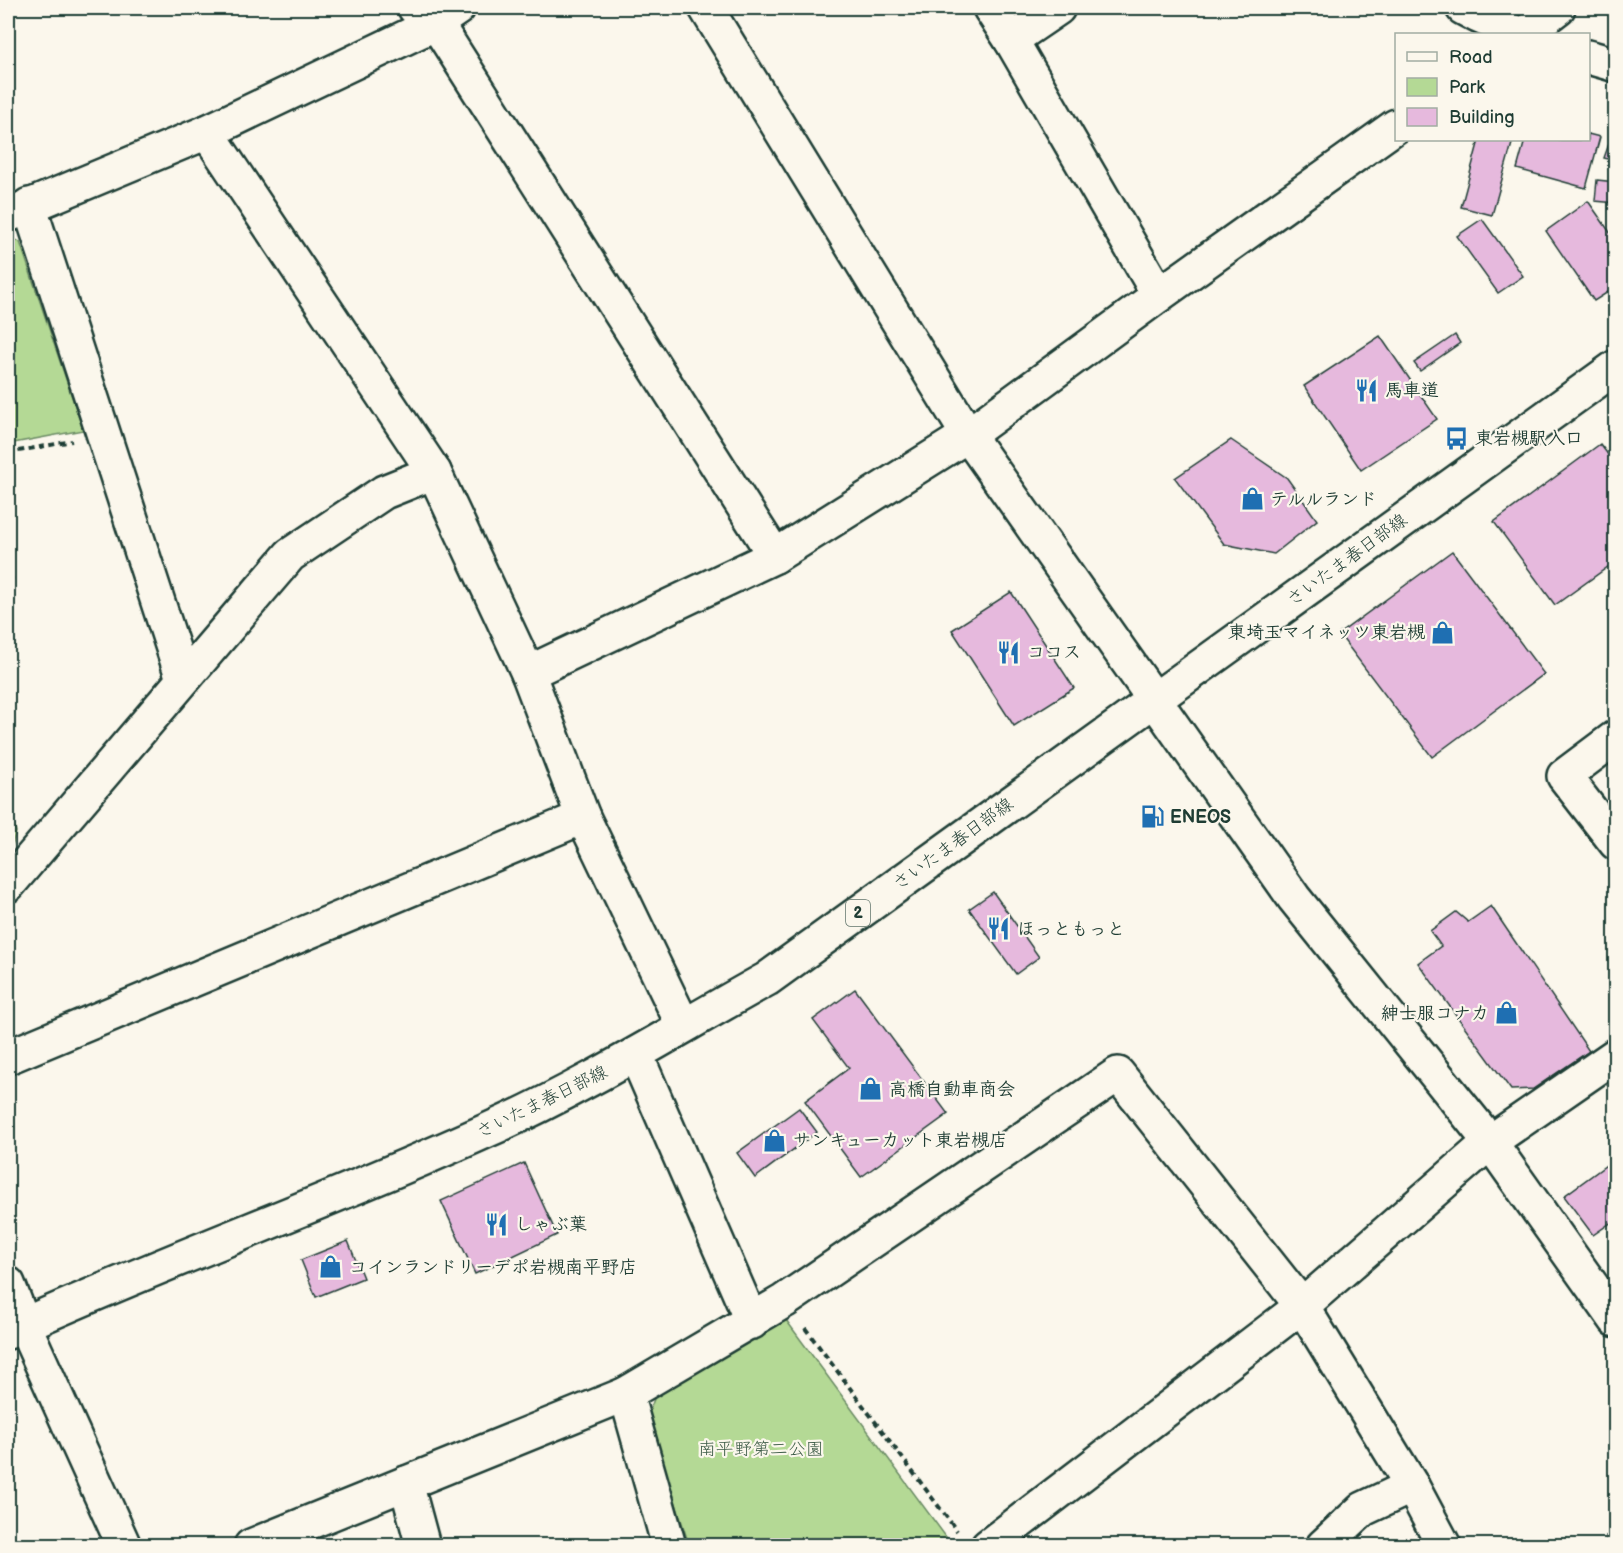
<svg xmlns="http://www.w3.org/2000/svg" width="1623" height="1553" viewBox="0 0 1623 1553" font-family="'Balsamiq Sans','Klee One',sans-serif">
  <style>
    .green { fill: #b4d995; stroke: #6a8b64; stroke-width: 1.5 }
    .building { fill: #e6b9dd; stroke: #1f3d34; stroke-width: 1.5 }
    .lines { fill: none; stroke-linecap: round; stroke-linejoin: round }
    .minor-casing { stroke: #1f3d34; stroke-width: 38 }
    .major-casing { stroke: #1f3d34; stroke-width: 38 }
    .path { stroke: #1f3d34; stroke-width: 4; stroke-dasharray: 6 4.5; stroke-linecap: butt }
    .minor { stroke: #fbf7ec; stroke-width: 33 }
    .major { stroke: #fbf7ec; stroke-width: 33 }
    .labels { text-anchor: middle; dominant-baseline: central; stroke-width: 4.5; stroke-linejoin: round; paint-order: stroke }
    .shield { fill: #fbf7ec; stroke: #61756b; stroke-width: 1.5 }
    .shield-label { font-size: 16px; font-weight: bold; fill: #1f3d34 }
    .poi-label { font-size: 18px; font-weight: bold; fill: #1f3d34; stroke: #fbf7ec; text-anchor: start }
    .street-label { font-size: 18px; fill: #1f3d34; stroke: #fbf7ec }
    .park-label { font-size: 18px; fill: #3d5c47; stroke: #fbf7ec }
  </style>
  <rect width="100%" height="100%" fill="#fbf7ec"/>
  <filter id="ink" filterUnits="userSpaceOnUse"><feTurbulence type="fractalNoise" baseFrequency=".0167" numOctaves="2"/><feDisplacementMap in="SourceGraphic" scale="12" xChannelSelector="R" yChannelSelector="G"/><feConvolveMatrix kernelMatrix="1 2 1 2 8 2 1 2 1" color-interpolation-filters="sRGB"/></filter>
  <g filter="url(#ink)">
    <g class="green">
      <polygon points="8,236 20,242 83,430 8,444"/>
      <polygon points="8,801 16,832 8,858"/>
      <polygon points="786,1320 952,1545 689,1545 648,1415 660,1383"/>
    </g>
    <g class="building">
      <polygon points="1588,134 1600,137 1586,188 1517,169 1525,140 1588,140"/>
      <polygon points="1479,140 1513,140 1492,215 1461,207"/>
      <polygon points="1609,144 1616,146 1616,161 1604,158"/>
      <polygon points="1597,180 1616,182 1616,203 1595,201"/>
      <polygon points="1588,201 1616,241 1616,287 1594,301 1546,231"/>
      <polygon points="1482,219 1523,276 1498,293 1457,236"/>
      <polygon points="1455,335 1460,343 1420,371 1414,363"/>
      <polygon points="1380,336 1437,419 1361,470 1304,386"/>
      <polygon points="1231,440 1287,478 1317,520 1274,554 1224,544 1175,478"/>
      <polygon points="1600,444 1616,465 1616,561 1555,605 1494,522"/>
      <polygon points="1452,551 1544,674 1432,757 1339,634"/>
      <polygon points="8,559 13,579 8,581"/>
      <polygon points="1011,592 1074,688 1014,726 952,630"/>
      <polygon points="993,892 1039,957 1016,974 969,909"/>
      <polygon points="1491,906 1589,1051 1533,1089 1511,1090 1418,963 1441,946 1430,931 1456,912 1468,922"/>
      <polygon points="855,989 948,1114 861,1177 805,1101 849,1068 813,1020"/>
      <polygon points="799,1108 817,1132 755,1178 737,1153"/>
      <polygon points="1616,1158 1616,1219 1593,1235 1564,1196"/>
      <polygon points="524,1163 557,1235 475,1274 441,1201"/>
      <polygon points="348,1241 363,1278 316,1297 301,1260"/>
      <polygon points="1616,1532 1616,1546 1610,1546 1606,1536"/>
    </g>
    <g class="lines">
      <defs>
        <g id="minor">
          <polyline points="415,8 436,23 775,556"/>
          <polyline points="706,8 968,435 1294,898 1490,1142 1616,1320"/>
          <polyline points="990,8 1011,40 1159,295"/>
          <polyline points="1463,8 1478,16 1519,34"/>
          <polyline points="1524,34 1558,8"/>
          <polyline points="1011,40 1058,8"/>
          <polyline points="1588,57 1616,65"/>
          <polyline points="207,132 434,472 528,673 583,817 683,1025"/>
          <polyline points="29,205 183,679"/>
          <polyline points="8,215 207,132 436,23 458,8"/>
          <polyline points="528,673 775,556 968,435 1159,295 1396,126"/>
          <polyline points="1616,737 1564,776 1616,843"/>
          <polyline points="8,885 290,555 384,492 434,472"/>
          <polyline points="636,1055 752,1322"/>
          <polyline points="8,1057 583,817"/>
          <polyline points="8,1284 24,1325 124,1546"/>
          <polyline points="626,1394 669,1546"/>
          <polyline points="406,1483 423,1546"/>
          <polyline points="251,1546 626,1394 784,1301 1118,1074 1302,1306 1412,1486 1444,1546"/>
          <polyline points="988,1546 1302,1306 1490,1142 1616,1055"/>
          <polyline points="1323,1546 1363,1509 1412,1486"/>
        </g>
        <path id="major" d="M8,1332C165,1260 330,1202 488,1130C585,1087 675,1030 767,979L1616,367"/>
      </defs>
      <use href="#minor" class="minor-casing"/>
      <use href="#major" class="major-casing"/>
      <g class="path">
        <polyline points="8,453 72,441"/>
        <polyline points="805,1328 957,1531"/>
      </g>
      <use href="#minor" class="minor"/>
      <use href="#major" class="major"/>
    </g>
  </g>
  <defs>
    <symbol id="restaurant-bare" viewBox="-9 -9 18 18"><path d="M-5-6h1v4h1v-4h1v4h1v-4h1v5L-1.5 .5V6h-2V.5L-5-1ZM5-6V6H3V1.5H1.5Q1.5-4 5-6Z" fill="#1f6fb2" stroke="#fbf7ec" stroke-width="2.5" paint-order="stroke"/></symbol>
    <symbol id="bus-bare" viewBox="-9 -9 18 18"><path d="M-5-6H5V4H4V6H2V4H-2V6H-4V4H-5ZM-3.5-4V0h7V-4ZM-3.5 1.2v1.5H-2V1.2ZM2 1.2v1.5H3.5V1.2Z" fill="#1f6fb2" stroke="#fbf7ec" stroke-width="2.5" paint-order="stroke"/></symbol>
    <symbol id="shop-bare" viewBox="-9 -9 18 18"><path d="M-5-2.5h2.3a2.7 3.5 0 0 1 5.4 0H5L5.5 6h-11ZM-1.5-2.5h3a1.5 2.3 0 0 0-3 0Z" fill="#1f6fb2" stroke="#fbf7ec" stroke-width="2.5" paint-order="stroke"/></symbol>
    <symbol id="fuel-bare" viewBox="-9 -9 18 18"><path d="M-5.5-6h7V0h2V4h1.3V-2.5L3-4.5l.8-.8L6-3V5H2.5V1h-1V6h-7ZM-4.2-4.7v3.2H.2V-4.7Z" fill="#1f6fb2" stroke="#fbf7ec" stroke-width="2.5" paint-order="stroke"/></symbol>
  </defs>
  <g fill-rule="evenodd">
    <use href="#restaurant-bare" x="1350" y="374" width="33" height="33"/>
    <use href="#bus-bare" x="1440" y="422" width="33" height="33"/>
    <use href="#shop-bare" x="1236" y="482" width="33" height="33"/>
    <use href="#shop-bare" x="1426" y="616" width="33" height="33"/>
    <use href="#restaurant-bare" x="992" y="636" width="33" height="33"/>
    <use href="#fuel-bare" x="1136" y="800" width="33" height="33"/>
    <use href="#restaurant-bare" x="982" y="912" width="33" height="33"/>
    <use href="#shop-bare" x="1490" y="996" width="33" height="33"/>
    <use href="#shop-bare" x="854" y="1072" width="33" height="33"/>
    <use href="#shop-bare" x="758" y="1124" width="33" height="33"/>
    <use href="#restaurant-bare" x="480" y="1208" width="33" height="33"/>
    <use href="#shop-bare" x="314" y="1250" width="33" height="33"/>
  </g>
  <g class="labels">
    <rect class="shield" x="846" y="900" width="24" height="26" rx="4.5"/>
    <g class="shield-label">
      <text x="858" y="913">2</text>
    </g>
    <g class="poi-label">
      <text x="1385" y="390">馬車道</text>
      <text x="1475" y="438">東岩槻駅入口</text>
      <text x="1270" y="499">テルルランド</text>
      <text x="1425" y="632" text-anchor="end">東埼玉マイネッツ東岩槻</text>
      <text x="1027" y="652">ココス</text>
      <text x="1170" y="817">ENEOS</text>
      <text x="1017" y="929">ほっともっと</text>
      <text x="1489" y="1013" text-anchor="end">紳士服コナカ</text>
      <text x="889" y="1089">高橋自動車商会</text>
      <text x="793" y="1140">サンキューカット東岩槻店</text>
      <text x="515" y="1224">しゃぶ葉</text>
      <text x="349" y="1267">コインランドリーデポ岩槻南平野店</text>
    </g>
    <g class="street-label">
      <text transform="translate(1347 560) rotate(-36)">さいたま春日部線</text>
      <text transform="translate(953 844) rotate(-36)">さいたま春日部線</text>
      <text transform="translate(542 1102) rotate(-26)">さいたま春日部線</text>
    </g>
    <g class="park-label">
      <text x="761" y="1449">南平野第二公園</text>
    </g>
  </g>
  <rect width="1623" height="1553" fill="none" stroke="#fbf7ec" stroke-width="30"/>
  <rect x="15" y="15" width="1593" height="1523" fill="none" stroke="#1f3d34" stroke-width="2" filter="url(#ink)"/>
  <rect x="1395" y="33" width="195" height="108" fill="#fbf7ec" stroke="#a3ada2" stroke-width="1.5"/>
  <rect x="1407" y="52" width="30" height="9" fill="#fbf7ec" stroke="#a3ada2" stroke-width="1.5"/>
  <text x="1449" y="63" font-size="18" fill="#1f3d34">Road</text>
  <rect x="1407" y="78" width="30" height="18" fill="#b4d995" stroke="#a3ada2" stroke-width="1.5"/>
  <text x="1449" y="93" font-size="18" fill="#1f3d34">Park</text>
  <rect x="1407" y="108" width="30" height="18" fill="#e6b9dd" stroke="#a3ada2" stroke-width="1.5"/>
  <text x="1449" y="123" font-size="18" fill="#1f3d34">Building</text>
</svg>
